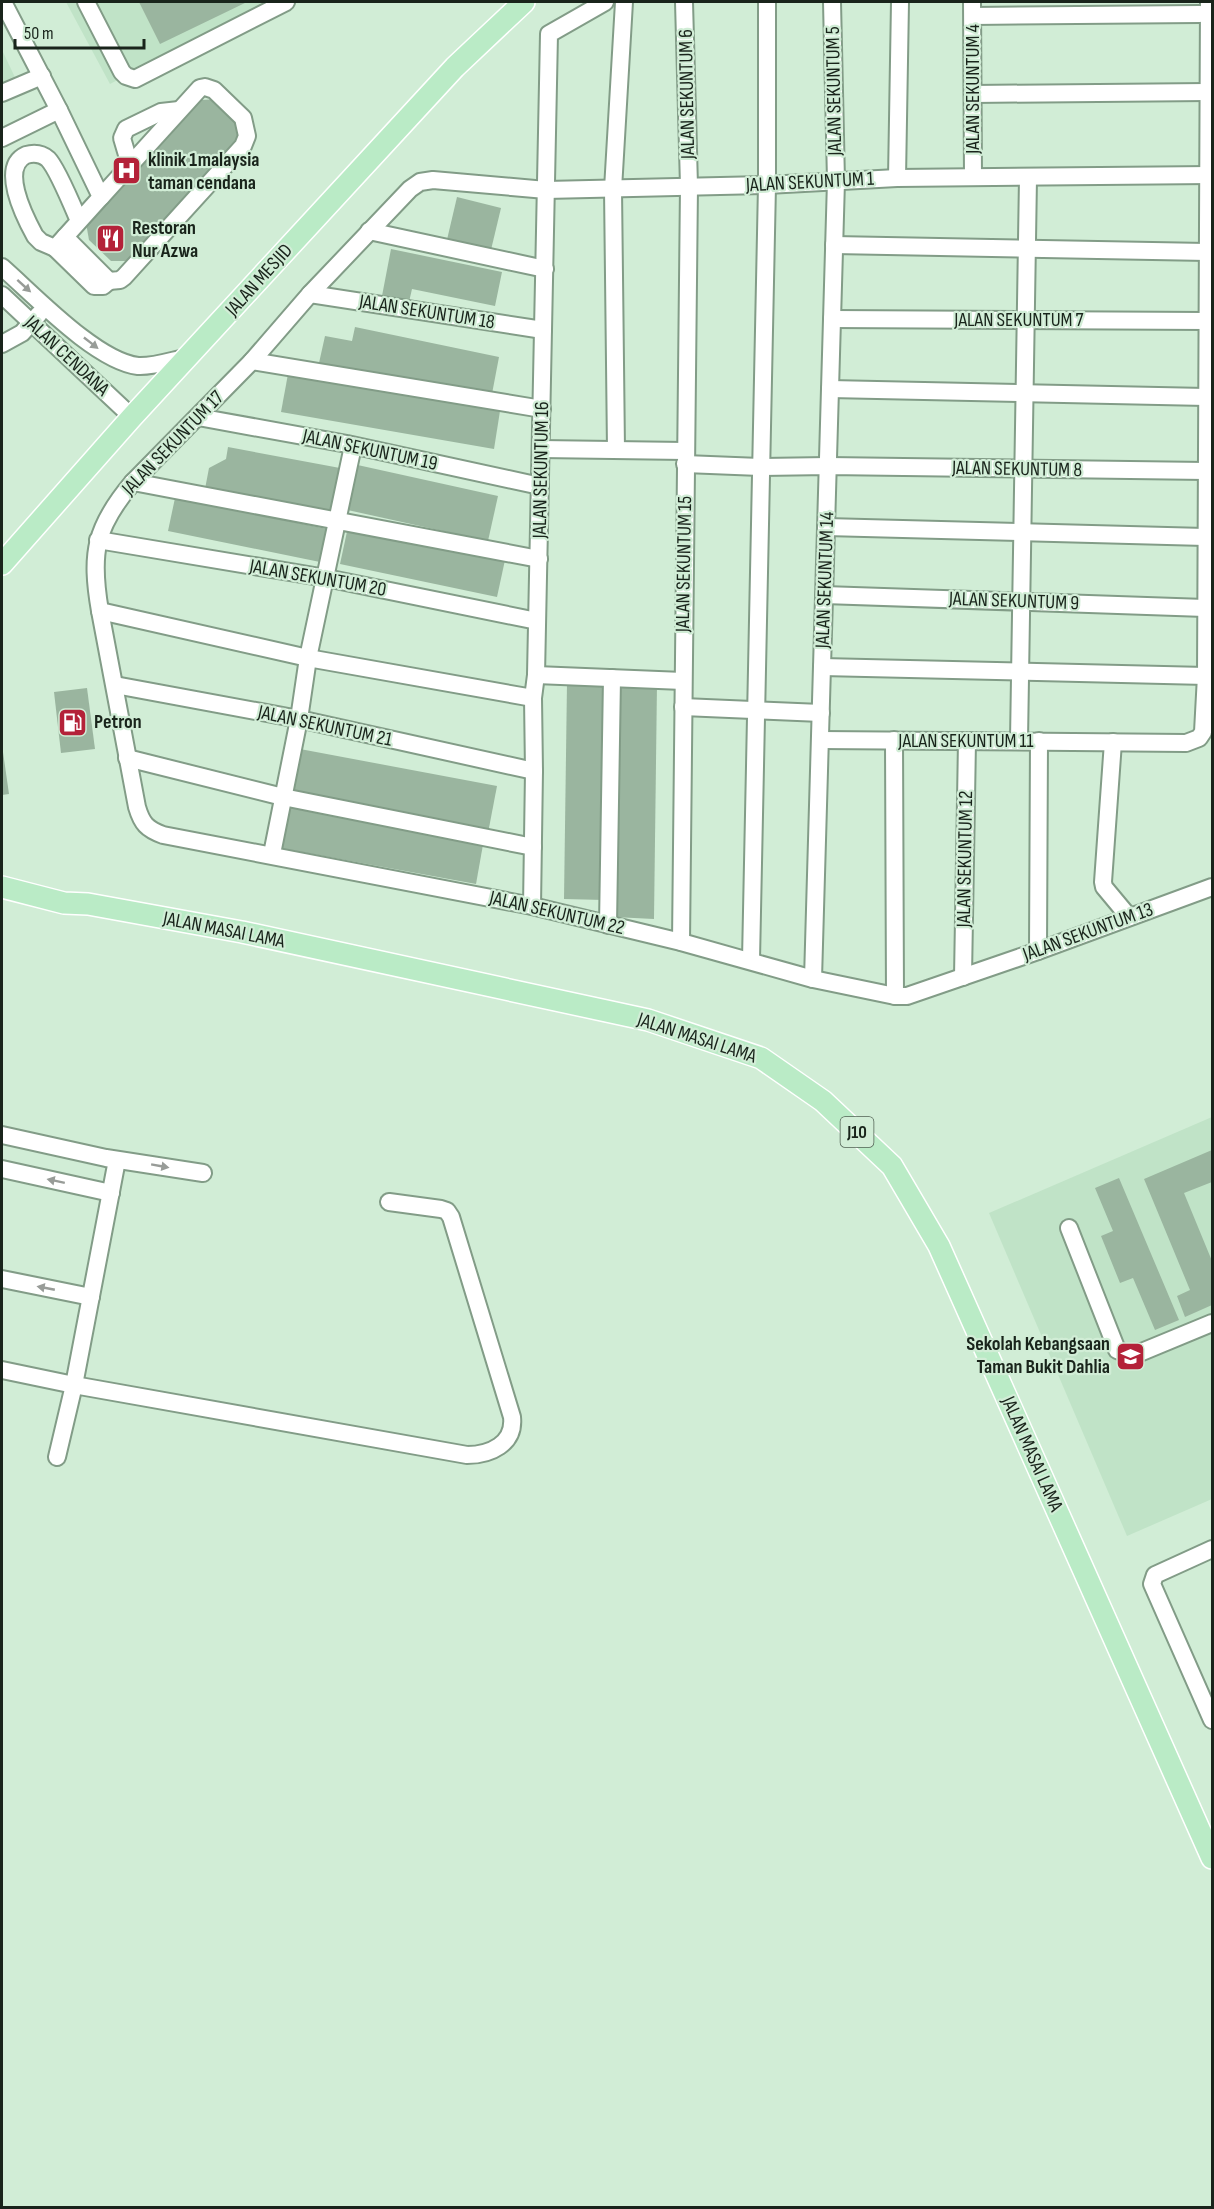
<svg xmlns="http://www.w3.org/2000/svg" width="1214" height="2209" viewBox="0 0 1214 2209" font-family="'Sofia Sans Condensed',sans-serif">
  <style>
    .built { fill: #c0e3c7 }
    .building { fill: #9ab59f }
    .lines { fill: none; stroke-linecap: round; stroke-linejoin: round }
    .minor-casing { stroke: #829c87; stroke-width: 20 }
    .major-casing { stroke: #fff; stroke-width: 24 }
    .minor { stroke: #fff; stroke-width: 16 }
    .major { stroke: #baebc6; stroke-width: 21 }
    .oneway { fill: #989c98 }
    .labels { text-anchor: middle; dominant-baseline: central; stroke-width: 4.5; stroke-linejoin: round; paint-order: stroke }
    .shield { fill: #d1edd6; stroke: #506053; stroke-width: 1.5 }
    .shield-label { font-size: 18px; font-weight: bold; fill: #19241b }
    .street-label { font-size: 20px; fill: #19241b; stroke: #d1edd6 }
    .poi-label { font-size: 20px; font-weight: bold; fill: #19241b; stroke: #d1edd6; text-anchor: start }
  </style>
  <rect width="100%" height="100%" fill="#d1edd6"/>
  <g class="built">
    <polygon points="66,2 266,2 110,84"/>
    <polygon points="2,50 21,90 2,100"/>
    <polygon points="1212,1117 1212,1499 1127,1536 989,1213"/>
  </g>
  <g class="building">
    <polygon points="139,2 175,3 247,2 160,44"/>
    <polygon points="219,99 241,123 242,139 127,261 111,261 89,240 86,223 201,100"/>
    <polygon points="457,197 501,208 490,254 446,244"/>
    <polygon points="391,249 502,272 495,306 412,289 409,302 382,296"/>
    <polygon points="355,327 499,357 491,399 319,363 325,336 352,341"/>
    <polygon points="288,374 500,411 494,449 281,412"/>
    <polygon points="228,447 340,468 332,514 205,489 209,468 226,459"/>
    <polygon points="353,464 498,496 488,541 343,509"/>
    <polygon points="175,498 327,529 320,562 168,531"/>
    <polygon points="348,527 505,560 497,597 340,564"/>
    <polygon points="567,683 606,684 604,900 564,899"/>
    <polygon points="617,684 657,684 654,919 614,917"/>
    <polygon points="87,688 95,749 61,753 54,692"/>
    <polygon points="2,745 9,794 2,795"/>
    <polygon points="300,749 497,786 488,833 291,795"/>
    <polygon points="288,803 484,839 476,884 280,848"/>
    <polygon points="1212,1150 1212,1182 1184,1193 1212,1261 1212,1305 1185,1317 1177,1296 1190,1290 1144,1179"/>
    <polygon points="1119,1178 1179,1320 1155,1330 1133,1278 1120,1283 1101,1236 1113,1231 1095,1188"/>
  </g>
  <g class="lines">
    <defs>
      <g id="minor">
        <path d="M3,2L59,110L101,197L55,248L41,242L35,236C23,214 0,167 26,155C33,153 41,153 48,159C57,168 73,207 79,221"/>
        <polyline points="86,2 122,72 126,76 135,79 286,2"/>
        <polyline points="972,2 973,177"/>
        <polyline points="973,16 1200,14"/>
        <polyline points="2,93 42,76"/>
        <polyline points="973,94 1208,92"/>
        <polyline points="2,138 59,110"/>
        <polyline points="130,165 122,138 126,129 161,112 179,110"/>
        <path d="M1212,175L897,178L767,185L546,190L433,180L420,182L410,189L310,294L252,361L133,482C95,527 90,553 100,611L137,807C142,824 147,829 163,835L532,906L681,942L813,979L895,996H907L1038,951L1212,887"/>
        <polyline points="897,178 900,2"/>
        <polyline points="101,197 200,88 205,87 214,90 243,118 247,136 243,146 124,277 120,280 109,281"/>
        <polyline points="369,231 545,269"/>
        <polyline points="834,245 1207,252"/>
        <polyline points="55,248 94,286 103,286 109,281 65,237"/>
        <path d="M2,267C34,295 96,361 138,366C154,367 173,360 189,357"/>
        <polyline points="310,294 543,330"/>
        <polyline points="2,295 132,417"/>
        <polyline points="832,319 1207,321"/>
        <polyline points="2,344 22,333 39,314"/>
        <polyline points="252,361 542,409"/>
        <polyline points="830,389 1206,397"/>
        <polyline points="198,417 347,444 540,486"/>
        <polyline points="541,449 685,451"/>
        <polyline points="616,450 613,189 624,2"/>
        <polyline points="685,464 760,467 828,466 1206,471"/>
        <polyline points="133,482 539,559"/>
        <polyline points="826,527 1205,537"/>
        <polyline points="98,540 326,578 537,621"/>
        <polyline points="824,595 1205,608"/>
        <polyline points="100,611 308,658 533,698"/>
        <polyline points="822,667 1206,676"/>
        <polyline points="536,675 683,681"/>
        <polyline points="115,685 299,719 534,771"/>
        <polyline points="683,707 821,713"/>
        <polyline points="820,740 1186,743 1199,738 1203,732 1206,676 1209,2"/>
        <polyline points="894,740 895,996"/>
        <polyline points="1019,740 1028,178"/>
        <polyline points="1113,742 1103,882 1104,887 1129,917"/>
        <polyline points="127,758 283,797 533,847"/>
        <polyline points="272,854 299,719 308,658 353,446"/>
        <polyline points="532,906 534,771 533,698 536,675 549,34 605,2"/>
        <polyline points="608,925 612,678"/>
        <polyline points="681,942 689,186 684,2"/>
        <polyline points="1038,951 1039,741"/>
        <polyline points="751,960 767,185 767,2"/>
        <polyline points="963,977 967,741"/>
        <polyline points="813,979 836,181 832,2"/>
        <polyline points="2,1135 106,1158 203,1173"/>
        <polyline points="2,1169 111,1193"/>
        <polyline points="1069,1228 1117,1350 1132,1356 1212,1323"/>
        <polyline points="2,1279 91,1297"/>
        <path d="M2,1370L74,1385L467,1455C490,1455 515,1444 512,1417L451,1217L447,1211L441,1209L389,1202"/>
        <polyline points="57,1457 74,1385 117,1160"/>
        <polyline points="1212,1549 1155,1575 1152,1584 1212,1720"/>
      </g>
      <g id="major">
        <polyline points="2,564 132,417 455,67 524,2"/>
        <polyline points="2,887 64,903 88,904 242,932 648,1020 761,1058 823,1101 892,1166 939,1246 1212,1858"/>
      </g>
    </defs>
    <use href="#minor" class="minor-casing"/>
    <use href="#major" class="major-casing"/>
    <use href="#minor" class="minor"/>
    <use href="#major" class="major"/>
  </g>
  <defs><path id="oneway-solid" d="M-6-.8H1V-3.2L6.5 0L1 3.2V.8H-6Z" transform="scale(1.5)"/></defs>
  <g class="oneway">
    <use href="#oneway-solid" transform="translate(24 286) rotate(42)"/>
    <use href="#oneway-solid" transform="translate(91 343) rotate(38)"/>
    <use href="#oneway-solid" transform="translate(160 1166) rotate(10)"/>
    <use href="#oneway-solid" transform="translate(56 1181) rotate(-168)"/>
    <use href="#oneway-solid" transform="translate(46 1288) rotate(-169)"/>
  </g>
  <defs>
    <symbol id="hospital-square" viewBox="-11 -11 22 22"><rect x="-9" y="-9" width="18" height="18" rx="4" fill="#b42239" stroke="#d1edd6"/><path d="M-5-5h3v3.5h4V-5h3V5h-3V1.5h-4V5h-3Z" fill="#fff"/></symbol>
    <symbol id="restaurant-square" viewBox="-11 -11 22 22"><rect x="-9" y="-9" width="18" height="18" rx="4" fill="#b42239" stroke="#d1edd6"/><path d="M-5-6h1v4h1v-4h1v4h1v-4h1v5L-1.5 .5V6h-2V.5L-5-1ZM5-6V6H3V1.5H1.5Q1.5-4 5-6Z" fill="#fff"/></symbol>
    <symbol id="fuel-square" viewBox="-11 -11 22 22"><rect x="-9" y="-9" width="18" height="18" rx="4" fill="#b42239" stroke="#d1edd6"/><path d="M-5.5-6h7V0h2V4h1.3V-2.5L3-4.5l.8-.8L6-3V5H2.5V1h-1V6h-7ZM-4.2-4.7v3.2H.2V-4.7Z" fill="#fff"/></symbol>
    <symbol id="school-square" viewBox="-11 -11 22 22"><rect x="-9" y="-9" width="18" height="18" rx="4" fill="#b42239" stroke="#d1edd6"/><path d="M0-5L7-2L0 1L-7-2ZM-4 1L0 2.5L4 1V4Q0 6-4 4Z" fill="#fff"/></symbol>
  </defs>
  <g fill-rule="evenodd">
    <use href="#hospital-square" x="110" y="154" width="33" height="33"/>
    <use href="#restaurant-square" x="94" y="222" width="33" height="33"/>
    <use href="#fuel-square" x="56" y="706" width="33" height="33"/>
    <use href="#school-square" x="1114" y="1340" width="33" height="33"/>
  </g>
  <g class="labels">
    <rect class="shield" x="840.5" y="1117" width="33" height="30" rx="4.5"/>
    <g class="shield-label">
      <text x="857" y="1132">J10</text>
    </g>
    <g class="street-label">
      <text transform="translate(973 89) rotate(-90)">JALAN SEKUNTUM 4</text>
      <text transform="translate(834 91) rotate(-91)">JALAN SEKUNTUM 5</text>
      <text transform="translate(687 94) rotate(-91)">JALAN SEKUNTUM 6</text>
      <text transform="translate(810 182) rotate(-3)">JALAN SEKUNTUM 1</text>
      <text transform="translate(259 280) rotate(-48)">JALAN MESJID</text>
      <text transform="translate(427 312) rotate(9)">JALAN SEKUNTUM 18</text>
      <text x="1019" y="320">JALAN SEKUNTUM 7</text>
      <text transform="translate(67 356) rotate(43)">JALAN CENDANA</text>
      <text transform="translate(173 443) rotate(-46)">JALAN SEKUNTUM 17</text>
      <text transform="translate(370 450) rotate(12)">JALAN SEKUNTUM 19</text>
      <text transform="translate(1017 469) rotate(1)">JALAN SEKUNTUM 8</text>
      <text transform="translate(541 470) rotate(-89)">JALAN SEKUNTUM 16</text>
      <text transform="translate(684 564) rotate(-89)">JALAN SEKUNTUM 15</text>
      <text transform="translate(318 578) rotate(10)">JALAN SEKUNTUM 20</text>
      <text transform="translate(825 580) rotate(-88)">JALAN SEKUNTUM 14</text>
      <text transform="translate(1014 601) rotate(2)">JALAN SEKUNTUM 9</text>
      <text transform="translate(325 726) rotate(12)">JALAN SEKUNTUM 21</text>
      <text x="966" y="741">JALAN SEKUNTUM 11</text>
      <text transform="translate(965 859) rotate(-89)">JALAN SEKUNTUM 12</text>
      <text transform="translate(557 913) rotate(13)">JALAN SEKUNTUM 22</text>
      <text transform="translate(224 930) rotate(11)">JALAN MASAI LAMA</text>
      <text transform="translate(1088 932) rotate(-20)">JALAN SEKUNTUM 13</text>
      <text transform="translate(697 1038) rotate(18)">JALAN MASAI LAMA</text>
      <text transform="translate(1032 1454) rotate(66)">JALAN MASAI LAMA</text>
    </g>
    <g class="poi-label">
      <text x="148" y="160">klinik 1malaysia<tspan x="148" dy="23">taman cendana</tspan></text>
      <text x="132" y="228">Restoran<tspan x="132" dy="23">Nur Azwa</tspan></text>
      <text x="94" y="722">Petron</text>
      <text x="1110" y="1344" text-anchor="end">Sekolah Kebangsaan<tspan x="1110" dy="23">Taman Bukit Dahlia</tspan></text>
    </g>
  </g>
  <rect width="1214" height="2209" fill="none" stroke="#19241b" stroke-width="6"/>
  <path d="M15 39v9h129v-9" fill="none" stroke="#19241b" stroke-width="3"/>
  <text x="24" y="39" font-size="18" fill="#19241b" stroke="#d1edd6" stroke-width="4.5" paint-order="stroke">50 m</text>
</svg>
